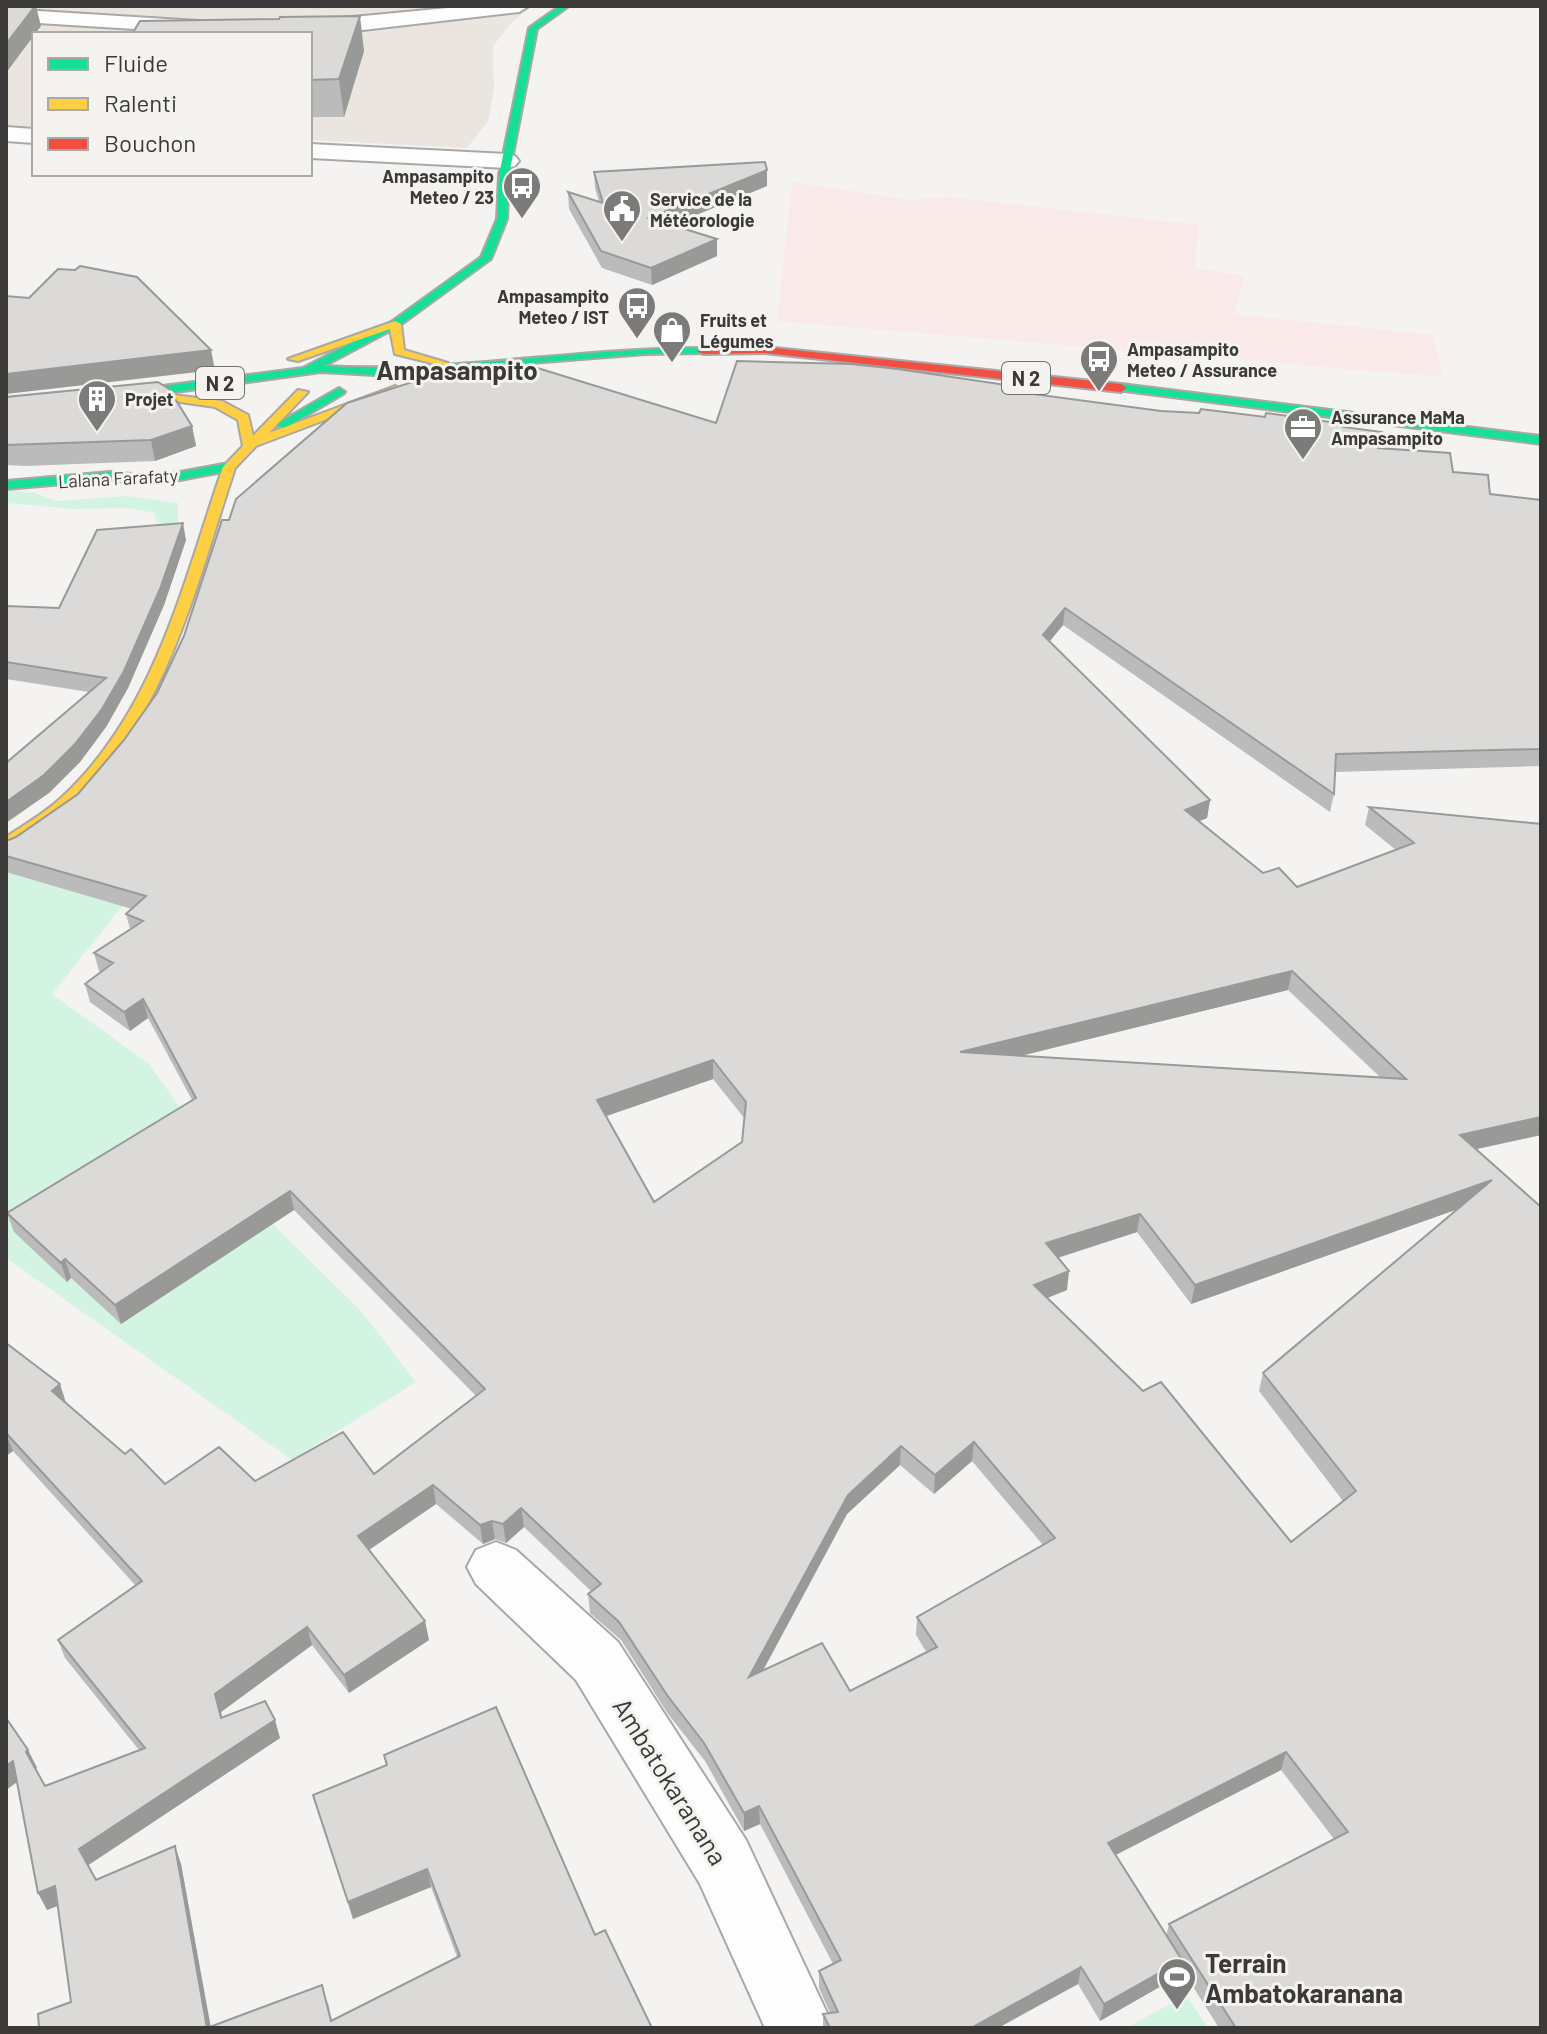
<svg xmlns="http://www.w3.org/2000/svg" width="1547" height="2034" viewBox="0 0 1547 2034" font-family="Barlow,sans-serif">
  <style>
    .built { fill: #eae5df }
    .education { fill: #f9eae9 }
    .green { fill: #d4f4e2 }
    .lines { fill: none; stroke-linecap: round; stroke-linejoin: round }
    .street-casing { stroke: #a9a8a7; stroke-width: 4 }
    .fast-casing { stroke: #a9a8a7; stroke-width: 4 }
    .slow-casing { stroke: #a9a8a7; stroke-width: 4 }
    .jam-casing { stroke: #a9a8a7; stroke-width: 4 }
    .street { fill: #fdfdfd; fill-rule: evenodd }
    .fast { fill: #16e098; fill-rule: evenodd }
    .slow { fill: #ffcf43; fill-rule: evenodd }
    .jam { fill: #f24e42; fill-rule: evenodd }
    .wall { fill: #bcbbbb; fill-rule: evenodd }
    .shaded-wall { fill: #999998 }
    .building { fill: #dbdad9; stroke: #999998; stroke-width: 2; fill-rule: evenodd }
    .labels { text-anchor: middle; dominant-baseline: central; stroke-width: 6; stroke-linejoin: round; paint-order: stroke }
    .far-poi-label { font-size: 18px; font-weight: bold; fill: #3b3a38; stroke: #f5f3f0; text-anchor: start }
    .far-street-label { font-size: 18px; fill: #3b3a38; stroke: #f5f3f0 }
    .shield { fill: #f5f3f0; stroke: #73726f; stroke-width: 2 }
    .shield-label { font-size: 20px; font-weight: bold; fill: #3b3a38 }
    .far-district-label { font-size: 26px; font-weight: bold; fill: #3b3a38; stroke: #f5f3f0 }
    .near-street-label { font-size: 26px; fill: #3b3a38; stroke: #f5f3f0 }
    .near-poi-label { font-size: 26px; font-weight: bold; fill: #3b3a38; stroke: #f5f3f0; text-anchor: start }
  </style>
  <rect width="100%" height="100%" fill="#f4f3f1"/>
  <polygon class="built" points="6,6 532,6 512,22 493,46 494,89 488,121 467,148 310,140 310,34 34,34 34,127 6,126"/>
  <polygon class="education" points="792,182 910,200 948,197 1199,225 1195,268 1245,276 1234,314 1433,335 1443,377 777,321"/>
  <g class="green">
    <polygon points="6,490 35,493 57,501 127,496 178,503 178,527 156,522 155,513 128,508 73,509 6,503"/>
    <polygon points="6,860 147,875 52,994 148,1063 246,1198 361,1311 416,1382 292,1460 6,1258"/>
    <polygon points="1186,1995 1208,2028 1126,2028"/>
  </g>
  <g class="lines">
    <defs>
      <g id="street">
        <polygon points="469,6 529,6 519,12 354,31 300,34 290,28 300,22"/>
        <polygon points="6,9 199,21 209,27 199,33 6,21"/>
        <polygon points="6,127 34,129 34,143 6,141"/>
        <polygon points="310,144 507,154 515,156 519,161 515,166 507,168 310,158"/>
        <polygon points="496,1542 516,1550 618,1642 746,1840 834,2028 765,2028 700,1884 576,1680 476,1584 467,1567 476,1550"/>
      </g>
      <g id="fast">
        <path d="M560,6H569L537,29L509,175L507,219L491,259L399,326L324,366C450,373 577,348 703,348L707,349V353L646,354L374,375L321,372L139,397L6,410V402L139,389L303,368L391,322L481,257L497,219L499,175L529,28Z"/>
        <polygon points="1121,384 1541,436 1541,444 1117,390 1117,386"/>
        <polygon points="339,388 345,392 343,394 285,428 275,425"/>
        <polygon points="229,463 235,467 233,470 180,480 142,483 110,480 6,489 6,481 110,472 142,475 180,472"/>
      </g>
      <g id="slow">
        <polygon points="395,321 401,324 404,350 448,363 448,367 395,354 390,329 298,361 288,359"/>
        <path d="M395,386L401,390L399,392L256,446L235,468C193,595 162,740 47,823C34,832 21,846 6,850V837C24,825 45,813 61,798C155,712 183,583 223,467L243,446L238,420L215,407L173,401V395L222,401L248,415L253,436L298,390L308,392L269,433Z"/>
      </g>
      <polygon id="jam" points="765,347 1121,384 1127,388 1121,392 765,353 703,354 697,351 703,348"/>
    </defs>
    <use href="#street" class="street-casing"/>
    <use href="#fast" class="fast-casing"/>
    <use href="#slow" class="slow-casing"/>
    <use href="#jam" class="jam-casing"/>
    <use href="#street" class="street"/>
    <use href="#fast" class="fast"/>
    <use href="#slow" class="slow"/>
    <use href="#jam" class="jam"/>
  </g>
  <g class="wall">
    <polygon points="310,34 364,51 344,117 310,117"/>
    <polygon points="767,170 767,186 672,225 717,256 652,285 602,268 569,209 568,192 599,202 595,188 594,172"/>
    <path d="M458,370L716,423L1006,391L1161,411L1343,427L1378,448L1453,472L1490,494L1541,500V766L1335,772L1334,794L1330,812L1063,625L1049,642L1210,800L1207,818L1199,821L1263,873L1297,887L1396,850L1365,825L1369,807L1541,824V1135L1476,1149L1541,2028H1219L1180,1966L1177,1977L1100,2021L1078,1984L998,2028H823V2014L830,2013L819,1988V1971L833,1964L760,1824L744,1831L705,1761L668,1714L621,1640L590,1613L588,1594L592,1592L524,1527L506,1543L495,1539L483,1544L436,1504L369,1550L429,1640L349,1693L312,1645L221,1712L222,1718L280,1738L88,1865L96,1880L181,1864L210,2027L328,2002L332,2021L457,1957L431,1887L353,1919L318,1812L386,1766L384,1755L595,1935L652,2028H39L71,2002L58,1906L47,1910L17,1782L6,1790V1718L28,1750L37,1768L36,1769L45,1786L139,1750L65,1658L58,1640L136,1586L13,1451L6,1456V1343L66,1403L125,1454L165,1484L255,1481L374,1474L476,1396L294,1210L121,1324L71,1278L67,1282L14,1232L7,1213L192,1100L148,1018L130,1031L90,1002L85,984L101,972L99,971L94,953L130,929L126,914L132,909L6,872V841L16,837L78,794L124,740L157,693L184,636L229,520ZM1288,990L1380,1077L1020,1056ZM713,1079L745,1119L742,1142L654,1202L606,1116ZM1458,1209L1263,1373L1259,1391L1343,1501L1291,1542L1047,1298L1067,1290L1058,1258L1137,1232L1191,1304ZM972,1461L1043,1545L917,1617L916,1635L927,1653L850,1691L763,1671L847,1514L900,1465L934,1494ZM1281,1770L1334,1839L1169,1924L1166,1936L1115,1855Z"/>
    <polygon points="6,397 192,426 196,446 155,461 25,466 6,465"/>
    <polygon points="186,540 164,605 128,688 106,727 80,762 49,793 89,692 6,679 6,606 59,608"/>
  </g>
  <g class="shaded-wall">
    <polygon points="35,6 36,6 41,26 6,73 6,44"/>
    <polygon points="360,16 364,51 344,117 339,79"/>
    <polygon points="767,170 767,186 649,234 649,218"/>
    <polygon points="717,239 717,256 652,285 651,268"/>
    <polygon points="211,350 215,370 6,394 6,374"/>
    <polygon points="192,426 196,446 155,461 151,440"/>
    <polygon points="183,523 186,540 164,605 128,688 106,727 80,762 49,793 6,823 6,802 75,744"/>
    <polygon points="1065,608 1063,625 1041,652 1043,635"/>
    <polygon points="1210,800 1207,818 1183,828 1185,810"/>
    <polygon points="1292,971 1288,990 959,1071 960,1052"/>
    <polygon points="143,999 148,1018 130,1031 124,1012"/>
    <polygon points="713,1060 713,1079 598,1119 597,1100"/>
    <polygon points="1541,1117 1541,1135 1454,1154 1460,1135"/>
    <polygon points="1492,1180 1486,1199 1191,1304 1195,1285"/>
    <polygon points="290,1191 294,1210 121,1324 115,1305"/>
    <polygon points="1140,1214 1137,1232 1044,1262 1046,1243"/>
    <polygon points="65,1259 71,1278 67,1282 61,1263"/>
    <polygon points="1069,1271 1067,1290 1032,1304 1034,1285"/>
    <polygon points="60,1384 66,1403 52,1391"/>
    <polygon points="6,1434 13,1451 6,1456"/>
    <polygon points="974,1442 972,1461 934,1494 935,1475"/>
    <polygon points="901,1446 900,1465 847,1514 749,1696 749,1677 848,1495"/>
    <polygon points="433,1485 436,1504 363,1554 358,1536"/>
    <polygon points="521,1508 524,1527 506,1543 503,1524"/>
    <polygon points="492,1521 495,1539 483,1544 480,1525"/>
    <polygon points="425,1621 429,1640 349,1693 344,1675"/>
    <polygon points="307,1627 312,1645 221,1712 227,1736 215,1694"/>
    <polygon points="275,1720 280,1738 87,1866 79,1849"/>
    <polygon points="28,1750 37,1768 34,1770 26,1752"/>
    <polygon points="1286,1752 1281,1770 1104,1861 1108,1843"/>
    <polygon points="13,1761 21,1779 6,1790 6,1766"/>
    <polygon points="759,1806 760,1824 744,1831 744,1813"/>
    <polygon points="175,1846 181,1864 211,2028 207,2028"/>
    <polygon points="427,1869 431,1887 353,1919 348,1902"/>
    <polygon points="55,1886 64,1903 47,1910 38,1893"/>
    <polygon points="1182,1960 1177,1977 1100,2021 1104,2004"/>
    <polygon points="1081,1967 1078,1984 998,2028 971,2028"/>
  </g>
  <g class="building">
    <polygon points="6,6 35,6 6,44"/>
    <polygon points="360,16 339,79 310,80 310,34 132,34 140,21 279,19 280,17"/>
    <polygon points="765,162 767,170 649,218 717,239 651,268 601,251 568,192 603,203 594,172"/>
    <polygon points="80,266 137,277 211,350 6,374 6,296 29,298 58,269 75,270"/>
    <path d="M737,361L851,364L898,369L1006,385L1003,390L1161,411L1199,413L1201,409L1265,417L1266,413L1344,424L1343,427L1382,432L1378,448L1450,453L1453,472L1488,475L1490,494L1541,500V749L1336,754L1334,794L1065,608L1043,635L1210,800L1185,810L1263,873L1279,868L1297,887L1414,843L1369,807L1541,824V1117L1460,1135L1541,1207V2028H1236L1169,1924L1348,1832L1286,1752L1108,1843L1182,1960L1104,2004L1081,1967L971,2028H830L823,2014L838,2012L819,1971L841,1960L759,1806L744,1813L704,1743L667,1695L619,1622L588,1594L601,1584L521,1508L503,1524L492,1521L480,1525L433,1485L358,1536L425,1621L344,1675L307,1627L215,1694L221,1718L265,1701L275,1720L79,1849L96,1880L175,1846L207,2028H39L38,2014L71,2002L55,1886L38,1893L13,1761L6,1766V1718L28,1750L26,1752L45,1786L145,1748L58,1640L142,1581L6,1433V1343L60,1384L52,1391L125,1454L131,1449L165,1484L219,1447L255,1481L343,1432L374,1474L485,1389L290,1191L115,1305L65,1259L61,1263L7,1213L196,1098L143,999L124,1012L85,984L113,963L94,953L143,921L126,914L146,896L6,856V841L16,837L78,794L124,740L157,693L184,636L222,520H229L236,499L347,403L419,380L425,371L456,367L458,370L531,366L716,423ZM1292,971L1406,1079L960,1052ZM713,1060L746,1102L742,1142L654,1202L597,1100ZM1492,1180L1263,1373L1356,1491L1291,1542L1161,1382L1143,1391L1034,1285L1069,1271L1046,1243L1140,1214L1195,1285ZM974,1442L1055,1538L917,1617L937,1647L850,1691L822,1643L749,1677L848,1495L901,1446L935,1475Z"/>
    <polygon points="158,382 169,389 192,426 151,440 6,445 6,397"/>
    <polygon points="183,523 160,589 124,671 102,709 75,744 44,775 6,802 6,763 106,678 6,662 6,606 59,608 97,530"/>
    <polygon points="496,1707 595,1935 605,1930 652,2028 207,2028 322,1985 331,2021 460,1956 427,1869 348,1902 313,1795 387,1765 384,1755"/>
  </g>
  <defs>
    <symbol id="bus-pin" viewBox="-11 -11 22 30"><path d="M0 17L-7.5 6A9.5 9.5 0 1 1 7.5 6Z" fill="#7c7b79" stroke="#f5f3f0"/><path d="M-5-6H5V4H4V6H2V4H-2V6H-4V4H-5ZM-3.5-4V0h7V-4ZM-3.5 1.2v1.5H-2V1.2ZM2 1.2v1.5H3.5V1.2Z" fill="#fff"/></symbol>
    <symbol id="civic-pin" viewBox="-11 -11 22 30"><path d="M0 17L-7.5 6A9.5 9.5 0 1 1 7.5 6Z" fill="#7c7b79" stroke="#f5f3f0"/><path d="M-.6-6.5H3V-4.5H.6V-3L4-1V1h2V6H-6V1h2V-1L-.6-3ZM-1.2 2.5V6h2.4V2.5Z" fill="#fff"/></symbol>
    <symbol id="shop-pin" viewBox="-11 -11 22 30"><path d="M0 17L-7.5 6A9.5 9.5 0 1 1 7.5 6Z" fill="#7c7b79" stroke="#f5f3f0"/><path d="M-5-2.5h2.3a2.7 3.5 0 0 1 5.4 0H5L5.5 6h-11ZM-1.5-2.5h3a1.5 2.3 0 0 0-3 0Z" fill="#fff"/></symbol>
    <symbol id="building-pin" viewBox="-11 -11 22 30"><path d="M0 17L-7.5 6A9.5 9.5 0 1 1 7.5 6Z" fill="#7c7b79" stroke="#f5f3f0"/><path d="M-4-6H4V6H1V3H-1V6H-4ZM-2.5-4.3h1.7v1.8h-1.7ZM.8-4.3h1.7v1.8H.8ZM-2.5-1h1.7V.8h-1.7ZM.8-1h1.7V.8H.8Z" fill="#fff"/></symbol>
    <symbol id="office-pin" viewBox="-11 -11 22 30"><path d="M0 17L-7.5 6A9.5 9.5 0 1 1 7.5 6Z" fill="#7c7b79" stroke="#f5f3f0"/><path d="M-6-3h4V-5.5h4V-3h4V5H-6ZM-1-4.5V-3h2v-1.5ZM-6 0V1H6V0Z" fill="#fff"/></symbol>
    <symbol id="stadium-pin" viewBox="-11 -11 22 30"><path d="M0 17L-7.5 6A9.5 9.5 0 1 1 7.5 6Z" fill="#7c7b79" stroke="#f5f3f0"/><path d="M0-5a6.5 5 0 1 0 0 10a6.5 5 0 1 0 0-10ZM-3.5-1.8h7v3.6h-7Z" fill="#fff"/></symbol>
  </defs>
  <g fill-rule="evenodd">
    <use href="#bus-pin" x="500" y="164" width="44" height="60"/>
    <use href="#civic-pin" x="600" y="187" width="44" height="60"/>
    <use href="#bus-pin" x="615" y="284" width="44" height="60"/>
    <use href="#shop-pin" x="650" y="308" width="44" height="60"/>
    <use href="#bus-pin" x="1077" y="337" width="44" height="60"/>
    <use href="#building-pin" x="75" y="377" width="44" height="60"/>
    <use href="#office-pin" x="1281" y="405" width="44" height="60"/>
    <use href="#stadium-pin" x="1155" y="1955" width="44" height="60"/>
  </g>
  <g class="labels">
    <g class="far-poi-label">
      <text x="494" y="176" text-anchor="end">Ampasampito<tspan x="494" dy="21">Meteo / 23</tspan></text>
      <text x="650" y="199">Service de la<tspan x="650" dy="21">Météorologie</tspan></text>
      <text x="609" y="296" text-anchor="end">Ampasampito<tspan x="609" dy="21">Meteo / IST</tspan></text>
      <text x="700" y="320">Fruits et<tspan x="700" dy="21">Légumes</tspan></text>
      <text x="1127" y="349">Ampasampito<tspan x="1127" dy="21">Meteo / Assurance</tspan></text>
      <text x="125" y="399">Projet</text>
      <text x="1331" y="417">Assurance MaMa<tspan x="1331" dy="21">Ampasampito</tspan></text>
    </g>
    <g class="far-street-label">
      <text transform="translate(118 478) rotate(-3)">Lalana Farafaty</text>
    </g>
    <g class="shield">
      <rect x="1002" y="362" width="48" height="32" rx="6"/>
      <rect x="196" y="367" width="48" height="32" rx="6"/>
    </g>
    <g class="shield-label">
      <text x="1026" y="378">N 2</text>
      <text x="220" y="383">N 2</text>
    </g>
    <g class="far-district-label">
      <text x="457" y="369">Ampasampito</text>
    </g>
    <g class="near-street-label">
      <text transform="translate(671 1781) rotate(58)">Ambatokaranana</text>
    </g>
    <g class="near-poi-label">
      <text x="1205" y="1962">Terrain<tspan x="1205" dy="30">Ambatokaranana</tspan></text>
    </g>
  </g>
  <rect width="1547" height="2034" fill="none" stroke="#3b3a38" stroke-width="16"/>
  <rect x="32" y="32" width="280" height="144" fill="#f5f3f0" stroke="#aba9a6" stroke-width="2"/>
  <rect x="48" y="58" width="40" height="12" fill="#16e098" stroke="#aba9a6" stroke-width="2"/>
  <text x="104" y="72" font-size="24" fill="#3b3a38">Fluide</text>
  <rect x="48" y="98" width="40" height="12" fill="#ffcf43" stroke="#aba9a6" stroke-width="2"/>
  <text x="104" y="112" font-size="24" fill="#3b3a38">Ralenti</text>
  <rect x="48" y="138" width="40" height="12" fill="#f24e42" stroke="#aba9a6" stroke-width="2"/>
  <text x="104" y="152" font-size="24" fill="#3b3a38">Bouchon</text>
</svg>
